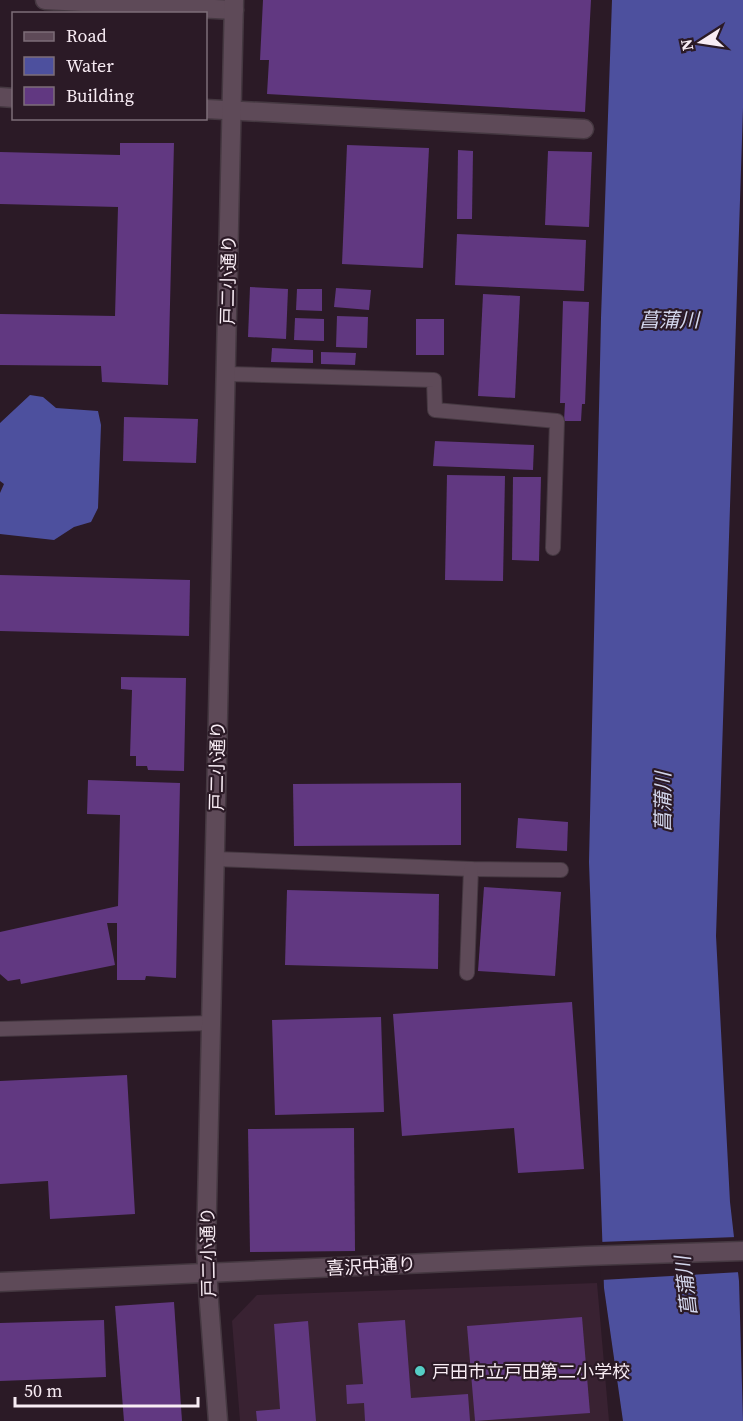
<svg xmlns="http://www.w3.org/2000/svg" width="743" height="1421" viewBox="0 0 743 1421" font-family="'Source Serif 4','Noto Sans JP',serif">
  <style>
    .built { fill: #392232 }
    .water { fill: #4d509e }
    .pier { fill: #2b1a26 }
    .building { fill: #613881 }
    .lines { fill: none; stroke-linecap: round; stroke-linejoin: round }
    .service-casing { stroke: #453841; stroke-width: 16 }
    .minor-casing { stroke: #453841; stroke-width: 21 }
    .tertiary-casing { stroke: #453841; stroke-width: 21 }
    .service { stroke: #5e4a58; stroke-width: 14 }
    .minor { stroke: #5e4a58; stroke-width: 18 }
    .tertiary { stroke: #5e4a58; stroke-width: 18 }
    .poi-dot { fill: #55cec6; stroke: #2b1a26; stroke-width: 2 }
    .labels { text-anchor: middle; dominant-baseline: central; stroke-width: 4.5; stroke-linejoin: round; paint-order: stroke }
    .street-label { font-size: 18px; fill: #f8ecf4; stroke: #2b1a26 }
    .poi-label { font-size: 18px; fill: #f8ecf4; stroke: #2b1a26; text-anchor: start }
    .water-label { font-size: 20px; font-style: italic; fill: #d3d6ec; stroke: #2b1a26 }
  </style>
  <rect width="100%" height="100%" fill="#2b1a26"/>
  <polygon class="built" points="597,1283 609,1421 240,1421 232,1321 257,1295"/>
  <g class="water">
    <polygon points="612,0 743,0 743,108 716,936 730,1202 739,1281 743,1421 623,1421 604,1288 589,862 601,318"/>
    <polygon points="30,395 43,397 56,408 98,411 101,425 98,508 91,522 74,527 54,540 0,534 0,493 4,484 0,481 0,423"/>
  </g>
  <polygon class="pier" points="737,1237 741,1272 601,1280 599,1242"/>
  <g class="building">
    <polygon points="263,0 591,0 585,112 267,94 269,60 260,60"/>
    <polygon points="120,143 174,143 168,385 102,382 101,366 0,365 0,314 115,316 118,207 0,204 0,152 120,155"/>
    <polygon points="347,145 429,148 423,268 342,264"/>
    <polygon points="458,150 473,151 472,219 457,219"/>
    <polygon points="548,151 592,152 589,227 545,225"/>
    <polygon points="457,234 586,240 584,291 455,285"/>
    <polygon points="250,287 288,289 286,339 248,337"/>
    <polygon points="336,288 371,290 369,310 334,307"/>
    <polygon points="297,289 322,289 322,311 296,310"/>
    <polygon points="483,294 520,296 515,398 478,396"/>
    <polygon points="563,301 589,302 585,404 582,404 581,421 564,421 565,403 560,403"/>
    <polygon points="337,316 368,317 367,348 336,347"/>
    <polygon points="295,318 324,319 324,341 294,340"/>
    <rect x="416" y="319" width="28" height="36"/>
    <polygon points="272,348 313,350 313,363 271,362"/>
    <polygon points="321,352 356,353 355,365 321,364"/>
    <polygon points="124,417 198,419 196,463 123,461"/>
    <polygon points="435,441 534,445 533,470 433,466"/>
    <polygon points="447,475 505,476 503,581 445,580"/>
    <polygon points="513,477 541,477 539,561 512,560"/>
    <polygon points="0,575 190,580 189,636 0,631"/>
    <polygon points="121,677 186,678 184,771 148,770 147,766 136,766 136,756 130,756 132,690 121,689"/>
    <polygon points="88,780 180,783 176,978 146,976 145,980 117,980 117,923 107,923 115,965 21,984 20,979 8,981 0,974 0,932 118,906 120,815 87,814"/>
    <polygon points="461,783 461,845 294,846 293,784"/>
    <polygon points="518,818 568,822 567,851 516,848"/>
    <polygon points="484,887 561,892 555,976 478,971"/>
    <polygon points="287,890 439,894 438,969 285,965"/>
    <polygon points="572,1002 584,1169 518,1173 514,1128 402,1136 393,1014"/>
    <polygon points="381,1017 384,1112 275,1115 272,1020"/>
    <polygon points="127,1075 135,1214 50,1219 48,1181 0,1184 0,1081"/>
    <polygon points="354,1128 355,1251 250,1252 248,1129"/>
    <polygon points="174,1302 182,1421 124,1421 115,1306"/>
    <polygon points="582,1317 590,1413 475,1421 467,1326"/>
    <polygon points="104,1320 106,1377 0,1381 0,1323"/>
    <polygon points="405,1320 411,1398 468,1394 470,1421 365,1421 364,1403 347,1404 346,1385 363,1384 358,1323"/>
    <polygon points="308,1321 316,1421 257,1421 256,1411 280,1409 274,1324"/>
  </g>
  <g class="lines">
    <defs>
      <g id="service">
        <polyline points="226,374 434,380 435,410 557,421 553,548"/>
        <polyline points="215,859 471,869 561,870"/>
        <polyline points="467,973 471,869"/>
        <polyline points="0,1029 211,1023"/>
      </g>
      <g id="minor">
        <polyline points="45,0 234,10"/>
        <polyline points="0,97 14,98"/>
        <polyline points="206,109 584,129"/>
      </g>
      <g id="tertiary">
        <polyline points="0,1282 586,1256 743,1251"/>
        <polyline points="218,1421 209,1302 206,1249 234,0"/>
      </g>
    </defs>
    <use href="#service" class="service-casing"/>
    <use href="#minor" class="minor-casing"/>
    <use href="#tertiary" class="tertiary-casing"/>
    <use href="#service" class="service"/>
    <use href="#minor" class="minor"/>
    <use href="#tertiary" class="tertiary"/>
  </g>
  <circle class="poi-dot" cx="420" cy="1371" r="6"/>
  <g class="labels">
    <g class="street-label">
      <text transform="translate(228 280) rotate(-89)">戸二小通り</text>
      <text transform="translate(217 766) rotate(-89)">戸二小通り</text>
      <text transform="translate(208 1252) rotate(-91)">戸二小通り</text>
      <text transform="translate(371 1266) rotate(-3)">喜沢中通り</text>
    </g>
    <g class="poi-label">
      <text x="432" y="1371">戸田市立戸田第二小学校</text>
    </g>
    <g class="water-label">
      <text x="669" y="320">菖蒲川</text>
      <text transform="translate(663 802) rotate(-90)">菖蒲川</text>
      <text transform="translate(686 1286) rotate(-97)">菖蒲川</text>
    </g>
  </g>
  <rect x="12" y="12" width="195" height="108" fill="#2b1a26" stroke="#7d6e78" stroke-width="1.5"/>
  <rect x="24" y="32" width="30" height="9" fill="#5e4a58" stroke="#7d6e78" stroke-width="1.5"/>
  <text x="66" y="42" font-size="18" fill="#f8ecf4">Road</text>
  <rect x="24" y="57" width="30" height="18" fill="#4d509e" stroke="#7d6e78" stroke-width="1.5"/>
  <text x="66" y="72" font-size="18" fill="#f8ecf4">Water</text>
  <rect x="24" y="87" width="30" height="18" fill="#613881" stroke="#7d6e78" stroke-width="1.5"/>
  <text x="66" y="102" font-size="18" fill="#f8ecf4">Building</text>
  <g transform="translate(701 42) rotate(258)" stroke="#2b1a26" stroke-width="4.5" paint-order="stroke">
  <path d="M0-4.5L10 22L0 15L-10 22Z" fill="#f8ecf4"/>
  <text y="-9" font-size="16" font-weight="bold" text-anchor="middle" fill="#f8ecf4">N</text>
  </g>
  <path d="M15 1397v9h183v-9" fill="none" stroke="#f8ecf4" stroke-width="3"/>
  <text x="24" y="1397" font-size="18" fill="#f8ecf4" stroke="#2b1a26" stroke-width="4.5" paint-order="stroke">50 m</text>
</svg>
